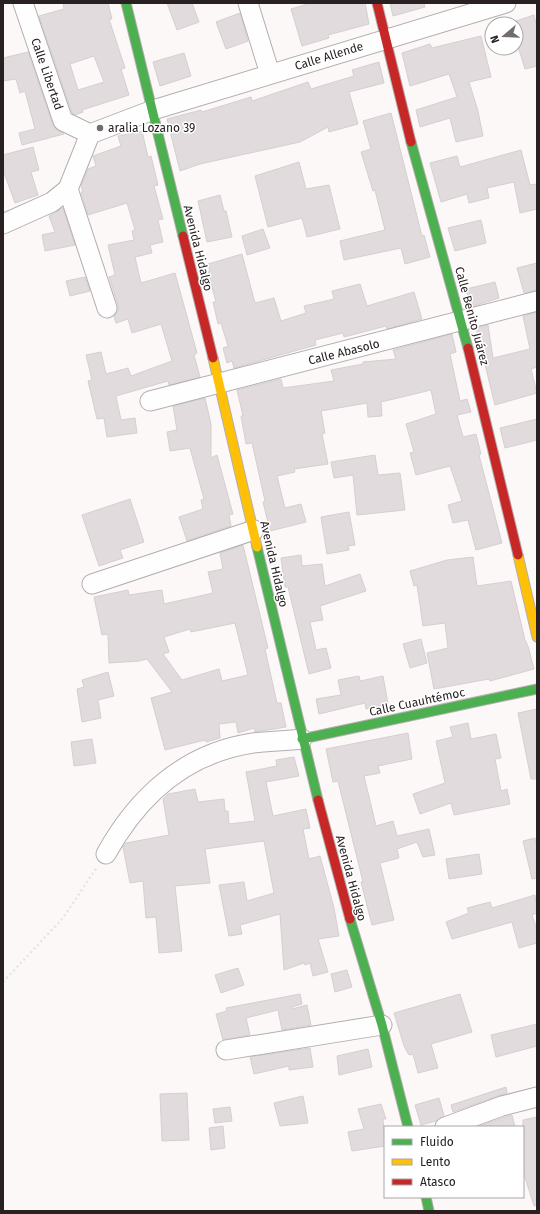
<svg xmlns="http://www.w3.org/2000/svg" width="540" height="1214" viewBox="0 0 540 1214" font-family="'Fira Sans',sans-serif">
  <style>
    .building { fill: #e1dbdd; stroke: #d4cfd0; fill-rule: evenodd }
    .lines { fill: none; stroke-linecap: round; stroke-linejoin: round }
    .street-casing { stroke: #b4aeae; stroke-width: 21 }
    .fast-casing { stroke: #b4aeae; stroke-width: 11 }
    .slow-casing { stroke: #b4aeae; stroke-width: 11 }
    .jam-casing { stroke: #b4aeae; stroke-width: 11 }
    .path { stroke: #e6e4e4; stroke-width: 2.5; stroke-dasharray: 2 3; stroke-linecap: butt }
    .street { stroke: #fffefe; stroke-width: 19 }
    .fast { stroke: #4caf50; stroke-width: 9 }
    .slow { stroke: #ffc107; stroke-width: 9 }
    .jam { stroke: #c62828; stroke-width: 9 }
    .poi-dot { fill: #736c6c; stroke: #fff; stroke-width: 1.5 }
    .labels { text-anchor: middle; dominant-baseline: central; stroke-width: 3; stroke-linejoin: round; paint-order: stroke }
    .street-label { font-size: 12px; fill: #292121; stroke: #fff }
    .poi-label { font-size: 12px; fill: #292121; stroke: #fff; text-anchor: start }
  </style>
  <rect width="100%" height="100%" fill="#fdf8f8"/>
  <g class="building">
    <path d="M63,3H108L112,19H109L125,68L121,69L129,95L82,110L83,112L75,115L72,113L39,16L64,9ZM94,56L104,82L78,90L70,64Z"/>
    <polygon points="167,3 192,3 199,22 177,30"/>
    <polygon points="311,3 365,3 369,24 328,35 329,38 302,46 291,9"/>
    <polygon points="390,3 424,3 425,7 393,16"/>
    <polygon points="240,13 248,41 226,49 216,22"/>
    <polygon points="534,15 537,27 537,66 525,69 516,40 516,21"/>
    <polygon points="481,36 491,77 469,82 478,111 483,136 456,142 450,118 420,127 416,110 457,97 449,74 410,86 402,53 430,44 432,48"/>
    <polygon points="28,52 53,125 55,128 64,134 22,145 19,133 35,129 25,91 20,93 16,79 3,81 3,58"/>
    <polygon points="184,53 191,76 160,86 153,62"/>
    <polygon points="379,62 384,83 349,92 358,124 329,132 328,127 300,142 200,164 180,171 167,119 201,110 202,112 251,97 252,101 308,82 311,89 354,76 352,70"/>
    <polygon points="391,113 422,236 424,235 430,257 405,264 401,248 344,260 340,241 385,230 375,190 373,191 361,152 371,149 363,121"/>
    <polygon points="142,131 148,157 151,156 158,185 154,186 163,219 158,220 163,242 150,245 152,253 135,257 141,283 175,273 197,353 194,355 200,377 169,385 168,381 116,396 121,420 135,418 137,433 107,437 104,418 97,419 88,381 92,380 86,355 101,352 106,374 128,368 131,376 172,361 161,324 132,333 128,319 116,323 114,316 118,311 118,305 109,277 115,275 108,245 134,240 132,231 135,230 127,203 88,215 81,192 83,191 81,186 88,169 96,166 93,156 121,146 118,136"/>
    <polygon points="33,147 39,170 31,172 38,195 15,203 3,170 3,155"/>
    <polygon points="521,150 530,185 537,184 537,209 520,213 514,182 487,188 489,198 469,203 467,194 441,202 430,163 457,156 460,167"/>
    <polygon points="299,162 306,189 329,185 340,229 307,237 302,218 268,227 255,176"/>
    <polygon points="220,195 224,211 226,211 232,237 207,242 198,201"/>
    <polygon points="63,208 75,245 45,251 42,235 55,232 49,216"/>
    <polygon points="481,220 486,243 455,251 448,228"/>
    <polygon points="263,229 270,248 247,255 242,236"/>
    <polygon points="242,254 255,303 274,298 281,321 306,313 304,306 334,299 332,291 360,284 367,306 414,292 422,319 387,329 386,326 344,337 343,333 315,340 316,345 234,368 232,361 227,363 223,348 228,346 221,323 218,324 213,302 216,302 208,272 210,271 208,264"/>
    <polygon points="537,263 537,290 524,293 517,268"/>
    <polygon points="85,277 90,291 70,296 66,281"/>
    <polygon points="495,282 499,298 471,307 466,289"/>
    <polygon points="537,312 537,367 531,369 537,393 495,405 476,328 488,325 493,358 530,349 523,316"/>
    <polygon points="452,334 456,352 450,354 460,401 467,399 471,412 457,415 463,437 476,434 481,454 479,455 502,543 476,550 468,520 453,523 448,505 462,501 450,466 416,475 410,453 414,452 406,424 436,414 431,390 381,402 382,416 368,417 367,403 321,411 325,433 322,434 328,464 294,469 295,472 277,476 285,508 301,504 306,522 270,531 263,502 265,501 252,443 246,444 241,416 243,416 237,390 281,379 283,388 334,381 331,370 363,364 363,362 396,359 393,350"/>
    <polygon points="205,398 211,424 211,458 217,455 233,514 229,515 231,526 187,541 179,517 203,509 201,500 204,499 190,448 170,451 167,432 177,430 173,406"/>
    <polygon points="537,419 537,440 505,448 500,428"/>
    <polygon points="375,455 378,475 400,473 405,510 357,515 353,475 334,478 331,462"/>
    <polygon points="130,499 144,542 120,550 123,558 99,566 82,515"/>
    <polygon points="349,512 355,545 348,546 349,550 327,554 321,517"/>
    <path d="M243,545L268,648L265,649L277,703H281L286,727L255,732L254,728L238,733L236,722L219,724L220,738L206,742L205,740L165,750L151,698L172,692L147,659L139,661L109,663L108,634L102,635L94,597L128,590L129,595L162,590L164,604L213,593L208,572L223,569L220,553ZM235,623L248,675L222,681L219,669L182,680L163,654L169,652L164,637L190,629L191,632Z"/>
    <polygon points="301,555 302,566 322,564 325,586 360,574 366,591 320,606 323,620 310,622 316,650 326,648 331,668 309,674 288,587 285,587 281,558"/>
    <polygon points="473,557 477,586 511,581 525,640 528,646 534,669 490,681 489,679 434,689 427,653 448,648 445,623 423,626 417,585 414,586 410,571 447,560"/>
    <polygon points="421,639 427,663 410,668 403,644"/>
    <polygon points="108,672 114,696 98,700 101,718 82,722 77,689 84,687 82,680"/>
    <polygon points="359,676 360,681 383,676 388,704 366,709 365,703 319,714 316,699 341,695 338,680"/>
    <polygon points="537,709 537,779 531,779 518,713"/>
    <polygon points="468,723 471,739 496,734 501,758 495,759 501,791 507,789 510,804 454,815 451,803 420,814 413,794 445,783 436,741 453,737 450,727"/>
    <polygon points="408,733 412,759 378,766 380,773 364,776 376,826 393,821 397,836 429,829 435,855 423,857 417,842 397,849 399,858 380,863 394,920 372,925 361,882 363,882 338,781 333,782 326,749"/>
    <polygon points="92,739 96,763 74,766 71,742"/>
    <polygon points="294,757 299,776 266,782 273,816 306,809 310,828 303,829 309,859 320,856 334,908 339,936 318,939 328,972 313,976 310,963 305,965 304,963 284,970 280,914 240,925 242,934 229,936 219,885 244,882 247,901 274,893 264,841 205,849 210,883 175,886 182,951 159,953 156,917 146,918 143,881 130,883 123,847 126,843 169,835 163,799 168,794 195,789 198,802 224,799 225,811 228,811 229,824 255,821 246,772 277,766 276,760"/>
    <polygon points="535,838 537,847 537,878 532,879 523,841"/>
    <polygon points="479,854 482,874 449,879 446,859"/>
    <polygon points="535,895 537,913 532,915 537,930 537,943 519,948 512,922 452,939 446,922 469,913 467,908 490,902 492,908"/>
    <polygon points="238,968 244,985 221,993 215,975"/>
    <polygon points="347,970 352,987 335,992 331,974"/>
    <polygon points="300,994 302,1004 292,1007 292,1009 307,1005 311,1025 282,1030 278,1010 246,1018 250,1035 223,1040 216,1014 227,1011 226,1008"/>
    <polygon points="460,994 472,1032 431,1044 438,1068 418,1073 413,1054 409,1055 404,1046 394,1013"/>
    <polygon points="537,1024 537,1046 496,1057 491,1035"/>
    <polygon points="310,1048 313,1067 289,1070 289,1066 254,1074 250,1057"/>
    <polygon points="368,1049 372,1067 339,1075 337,1056"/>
    <polygon points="506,1087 507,1093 453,1112 451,1105"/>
    <polygon points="187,1093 189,1140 162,1141 160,1094"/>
    <polygon points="303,1096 308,1123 280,1126 274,1103"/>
    <polygon points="439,1098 444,1116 436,1121 421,1125 415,1105"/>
    <polygon points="381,1104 386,1119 383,1119 385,1146 352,1151 348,1132 364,1129 358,1109"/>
    <polygon points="230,1107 232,1121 215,1123 213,1109"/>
    <polygon points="512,1115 515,1127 477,1127 505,1117"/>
    <polygon points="537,1117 537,1205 534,1206 523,1171 523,1120"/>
    <polygon points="223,1126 225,1148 211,1150 209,1128"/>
  </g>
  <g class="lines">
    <defs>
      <g id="street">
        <polyline points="23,3 63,121 90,134 153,110 506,3"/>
        <polyline points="248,3 270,74"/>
        <polyline points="68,189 107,308"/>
        <polyline points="3,224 52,202 68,189 90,134"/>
        <polyline points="150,401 537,301"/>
        <polyline points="92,584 254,530"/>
        <path d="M106,854C138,796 186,753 253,743C269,741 286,741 302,739"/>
        <polyline points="226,1050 382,1025"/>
        <polyline points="445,1127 502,1106 537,1097"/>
      </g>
      <g id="fast">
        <polyline points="126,3 183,236"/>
        <polyline points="411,142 468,348"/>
        <polyline points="257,547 318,800"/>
        <polyline points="302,739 537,689"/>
        <polyline points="350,919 382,1025 408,1127"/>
        <polyline points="426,1197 429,1211"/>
      </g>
      <g id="slow">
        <polyline points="213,358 257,547"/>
        <polyline points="518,555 537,637"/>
      </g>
      <g id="jam">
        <polyline points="377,3 411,142"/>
        <polyline points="183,236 213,358"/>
        <polyline points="468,348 518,555"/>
        <polyline points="318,800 350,919"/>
      </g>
    </defs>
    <use href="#street" class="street-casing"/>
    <use href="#fast" class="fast-casing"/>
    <use href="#slow" class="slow-casing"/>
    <use href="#jam" class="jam-casing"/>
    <polyline class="path" points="3,982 63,918 97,867"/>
    <use href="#street" class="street"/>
    <use href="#fast" class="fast"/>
    <use href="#slow" class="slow"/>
    <use href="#jam" class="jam"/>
  </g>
  <circle class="poi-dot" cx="100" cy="128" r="4"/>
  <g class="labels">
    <g class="street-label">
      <text transform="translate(329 56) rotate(-17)">Calle Allende</text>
      <text transform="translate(47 74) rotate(71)">Calle Libertad</text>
      <text transform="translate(198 248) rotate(76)">Avenida Hidalgo</text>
      <text transform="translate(472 316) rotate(75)">Calle Benito Juárez</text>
      <text transform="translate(344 352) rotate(-14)">Calle Abasolo</text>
      <text transform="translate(274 564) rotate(77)">Avenida Hidalgo</text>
      <text transform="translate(417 702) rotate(-12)">Calle Cuauhtémoc</text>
      <text transform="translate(351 878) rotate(75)">Avenida Hidalgo</text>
    </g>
    <g class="poi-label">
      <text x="108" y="128">aralia Lozano 39</text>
    </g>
  </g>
  <rect width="540" height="1214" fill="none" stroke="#292121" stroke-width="8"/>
  <rect x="384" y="1126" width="140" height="72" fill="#ffffff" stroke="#a9a6a6"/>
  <rect x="392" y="1139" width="20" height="6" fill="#4caf50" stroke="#a9a6a6"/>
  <text x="420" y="1146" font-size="12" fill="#292121">Fluido</text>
  <rect x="392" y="1159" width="20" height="6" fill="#ffc107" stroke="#a9a6a6"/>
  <text x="420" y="1166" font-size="12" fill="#292121">Lento</text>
  <rect x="392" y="1179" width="20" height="6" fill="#c62828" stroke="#a9a6a6"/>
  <text x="420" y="1186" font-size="12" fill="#292121">Atasco</text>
  <g transform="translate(504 36) rotate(251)"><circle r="19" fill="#ffffff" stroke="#a9a6a6"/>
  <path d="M0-3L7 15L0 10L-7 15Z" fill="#736c6c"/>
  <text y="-6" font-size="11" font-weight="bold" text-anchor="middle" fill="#292121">N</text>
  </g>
</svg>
